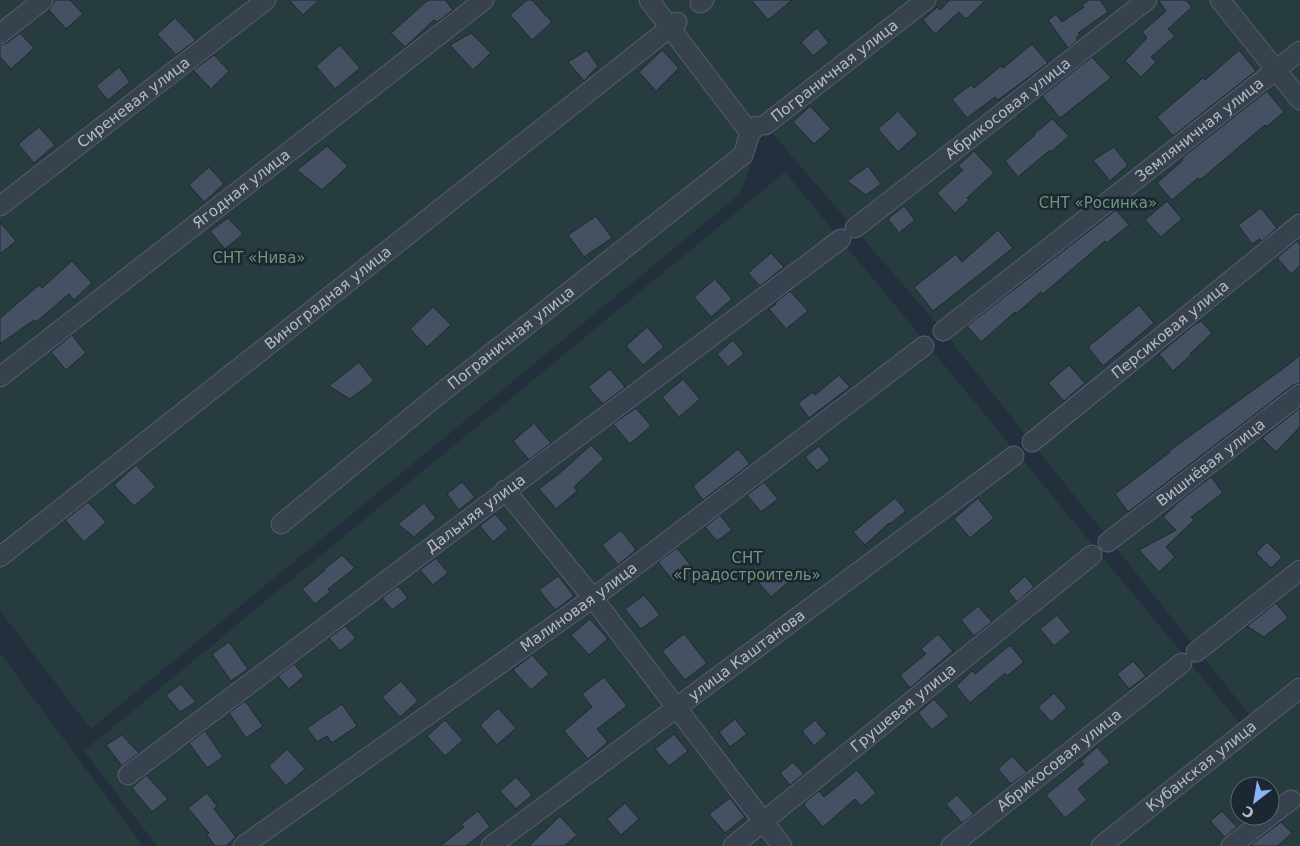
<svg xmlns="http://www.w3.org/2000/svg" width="1300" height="846" viewBox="0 0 1300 846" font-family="'DejaVu Sans',sans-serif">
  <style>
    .green { fill: #263c3f; fill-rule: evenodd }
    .building { fill: #455162; stroke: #1f2835 }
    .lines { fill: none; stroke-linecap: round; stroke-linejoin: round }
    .minor-casing { stroke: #565f6c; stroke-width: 21 }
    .minor { stroke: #38414e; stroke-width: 19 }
    .labels { text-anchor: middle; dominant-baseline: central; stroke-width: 5; stroke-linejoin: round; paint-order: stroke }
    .street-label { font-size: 15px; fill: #b4bcc9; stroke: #1d2633 }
    .park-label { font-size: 15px; fill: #6b9a76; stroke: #1d2633 }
  </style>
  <rect width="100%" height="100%" fill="#242f3e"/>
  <g class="green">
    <polygon points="0,0 1300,0 1300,688 1256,723 943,331 765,125 740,194 91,729 0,611"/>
    <path d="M785,172L1252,738L1300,700V846H157L84,751ZM1240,786H1270V816H1240Z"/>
    <polygon points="0,653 143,846 0,846"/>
  </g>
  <g class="building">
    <polygon points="55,0 70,0 83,14 66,29 49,10"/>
    <polygon points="289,0 319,0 303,15"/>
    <polygon points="428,0 445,0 453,10 437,22 434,20 405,47 391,33"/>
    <polygon points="527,0 532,0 552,22 532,40 510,15"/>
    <polygon points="751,0 792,0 768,20"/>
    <polygon points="947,0 986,0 966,19 959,12 935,34 923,20 937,7 940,10 949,1"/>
    <polygon points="1089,0 1100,0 1108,12 1078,33 1080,35 1076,38 1078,40 1068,48 1048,20 1056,14 1062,22 1084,7 1082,5"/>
    <polygon points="1158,0 1186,0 1192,7 1168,29 1175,36 1151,57 1156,62 1141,77 1125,61 1147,38 1142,32 1166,11"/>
    <polygon points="175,18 196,40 176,55 157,34"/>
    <polygon points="817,28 829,43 813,56 801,42"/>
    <polygon points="20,33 34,48 11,69 0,57 0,45 7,43"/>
    <polygon points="471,33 491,53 473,70 450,45"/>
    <polygon points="1032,44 1048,63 998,100 995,97 967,118 952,99 971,85 974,88 1001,66 1003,68"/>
    <polygon points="340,45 360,68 335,89 316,66"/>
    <polygon points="587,50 598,66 584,81 568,62"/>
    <polygon points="662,50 679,68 656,91 639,72"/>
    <polygon points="1239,50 1256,71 1173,136 1157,117 1203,78 1205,80"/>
    <polygon points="214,55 229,71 211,89 193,70"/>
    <polygon points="1092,57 1111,78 1060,118 1042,96"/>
    <polygon points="119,67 130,82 108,100 96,86"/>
    <polygon points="1267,91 1284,112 1266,127 1265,125 1200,180 1198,178 1172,200 1157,183 1183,160 1182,158 1188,153"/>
    <polygon points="810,106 831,129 814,144 793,122"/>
    <polygon points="898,111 918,134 898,152 878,129"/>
    <polygon points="1052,119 1069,136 1051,152 1050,150 1018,177 1005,161 1035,135 1034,134"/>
    <polygon points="39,127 55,145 34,163 18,144"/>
    <polygon points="327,146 348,166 322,190 297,170"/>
    <polygon points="1114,147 1128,165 1110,181 1093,160"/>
    <polygon points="974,151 994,173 967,198 969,200 955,213 937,193 963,170 958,166"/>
    <polygon points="868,166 881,184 866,195 847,181"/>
    <polygon points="209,167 224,184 204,202 189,185"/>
    <polygon points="1167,201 1182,219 1161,237 1145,220"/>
    <polygon points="904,206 915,220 899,233 888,219"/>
    <polygon points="1261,208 1277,228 1262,241 1260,239 1252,244 1238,225"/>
    <polygon points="1116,210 1129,225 1107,243 1105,241 1043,294 1041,292 1016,314 1015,312 981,342 967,326"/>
    <polygon points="596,216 612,238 584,257 568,235"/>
    <polygon points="228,218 243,234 225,249 210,231"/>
    <polygon points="0,222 16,241 0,254"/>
    <polygon points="998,230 1013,248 933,311 914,287 956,254 962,262"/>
    <polygon points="1297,241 1300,245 1300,266 1291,274 1277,258"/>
    <polygon points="771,253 784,267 760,286 748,273"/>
    <polygon points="72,261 92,283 74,300 69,294 36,322 34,320 0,344 0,318 39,285 42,288"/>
    <polygon points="715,279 732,299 711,317 694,297"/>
    <polygon points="790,291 808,311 786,329 769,309 776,304 775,303"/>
    <polygon points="1139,305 1154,323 1103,366 1088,347"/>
    <polygon points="433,307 451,325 427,347 410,329"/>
    <polygon points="1201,321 1212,333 1190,354 1191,355 1173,371 1159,354 1194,325"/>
    <polygon points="647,327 664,347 643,365 626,346"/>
    <polygon points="72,335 86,353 66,370 51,352"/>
    <polygon points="733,340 744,354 728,367 717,354"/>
    <polygon points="1300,355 1300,383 1293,385 1128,512 1115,494 1170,452 1169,451 1288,365"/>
    <polygon points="359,362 374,381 350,399 329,386"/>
    <polygon points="1069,365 1085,383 1064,401 1048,383"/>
    <polygon points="610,369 625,387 603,404 588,387"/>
    <polygon points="839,375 850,387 809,418 798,403 813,392 815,395"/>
    <polygon points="683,379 700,399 679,417 662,397"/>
    <polygon points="636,408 651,426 630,444 613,424"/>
    <polygon points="1300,408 1300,427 1276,452 1262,438"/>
    <polygon points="534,423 551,443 529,460 513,441"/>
    <polygon points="591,445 604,459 574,487 577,491 556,509 539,489 561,472"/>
    <polygon points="819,446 830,460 817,471 805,457"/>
    <polygon points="738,449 750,464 703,500 693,486"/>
    <polygon points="136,465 156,487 134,506 114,485"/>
    <polygon points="1211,477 1223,493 1191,517 1194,520 1166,547 1175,557 1159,572 1139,550 1176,530 1163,517 1182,499"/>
    <polygon points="462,482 475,497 459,510 447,494"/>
    <polygon points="764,482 778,499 761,512 747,495"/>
    <polygon points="895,498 906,511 890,524 889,523 865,545 853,532"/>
    <polygon points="978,498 994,518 970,538 954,519"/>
    <polygon points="88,502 106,522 84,542 65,520"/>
    <polygon points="424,503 436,518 414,537 398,524"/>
    <polygon points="495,514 508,529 493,542 480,526"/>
    <polygon points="720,515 732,530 717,541 705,527"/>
    <polygon points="621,530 636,550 618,565 602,545"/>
    <polygon points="1267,542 1282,557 1271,568 1256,553"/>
    <polygon points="677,548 692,567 674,582 658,562"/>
    <polygon points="342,555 355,568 328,589 330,592 315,604 302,589 325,570 324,569"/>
    <polygon points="436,558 448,573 433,585 420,570"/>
    <polygon points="779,566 791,580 771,597 759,583"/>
    <polygon points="558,576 574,596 555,610 539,590"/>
    <polygon points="1025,576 1034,587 1017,602 1008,591"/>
    <polygon points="398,586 408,598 392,610 382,598"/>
    <polygon points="644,595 660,615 641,629 625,609"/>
    <polygon points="1276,603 1288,618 1264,637 1247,626"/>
    <polygon points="978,606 992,622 974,636 961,620"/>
    <polygon points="1057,615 1071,632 1054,646 1040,629"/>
    <polygon points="590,619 608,639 589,655 571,635"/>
    <polygon points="345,626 356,638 340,651 329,638"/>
    <polygon points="684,634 707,663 685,680 662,651"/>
    <polygon points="938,634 953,651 910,688 900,675 926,654 921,649"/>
    <polygon points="229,642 248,669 231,681 212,654"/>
    <polygon points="1010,645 1024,662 1007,676 1005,673 970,703 956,686 972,671 975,674"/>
    <polygon points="532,655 549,674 531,690 513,670"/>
    <polygon points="1133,661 1146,676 1129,689 1117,674"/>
    <polygon points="294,664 304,676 289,689 278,676"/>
    <polygon points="604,677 627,706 597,729 608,742 588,759 564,731 592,707 582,694"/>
    <polygon points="401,681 418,701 400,717 382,697"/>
    <polygon points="181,684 196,702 180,712 166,695"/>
    <polygon points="1054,693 1067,708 1051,722 1038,707"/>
    <polygon points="934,699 949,716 932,730 918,713"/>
    <polygon points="245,701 263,726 246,738 229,713"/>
    <polygon points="342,704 357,726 332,743 327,736 317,742 307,728"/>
    <polygon points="498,708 516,728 497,745 480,725"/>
    <polygon points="735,719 747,734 730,747 719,732"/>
    <polygon points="445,720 463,740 445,756 427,736"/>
    <polygon points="815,720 827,734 814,746 802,731"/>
    <polygon points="205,731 223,757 207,768 189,743"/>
    <polygon points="674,734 688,751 669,766 655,749"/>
    <polygon points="122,735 139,753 122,766 106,745"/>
    <polygon points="1097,747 1110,762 1078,789 1087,800 1065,818 1046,795 1084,764 1081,761"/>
    <polygon points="287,749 305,769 286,786 269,766"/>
    <polygon points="1012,756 1027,772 1011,784 998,769"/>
    <polygon points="793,762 804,774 790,785 780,773"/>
    <polygon points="857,770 876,793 861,806 855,799 823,827 804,805 805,802 819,791 824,797"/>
    <polygon points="146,775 168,799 152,812 132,788"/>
    <polygon points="516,777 532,795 516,809 500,791"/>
    <polygon points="207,793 217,806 214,809 236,837 226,846 215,846 207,835 209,833 188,808"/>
    <polygon points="957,795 974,814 962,823 946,804"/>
    <polygon points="730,798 745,817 725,833 709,814"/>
    <polygon points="625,803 639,819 621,835 607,819"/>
    <polygon points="478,811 490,827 466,846 440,846 464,827 461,824"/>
    <polygon points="1222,811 1237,827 1225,837 1210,821"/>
    <polygon points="560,816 577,835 564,846 529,846"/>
    <polygon points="1281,822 1292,833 1278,846 1249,846"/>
  </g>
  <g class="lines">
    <defs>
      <g id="minor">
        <polyline points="649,0 750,133"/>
        <polyline points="1220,0 1300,100"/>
        <polyline points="700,3 704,0"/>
        <polyline points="0,34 43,0"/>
        <path id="s1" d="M765,125L926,0"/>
        <path id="s2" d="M0,206L266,0"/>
        <path id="s3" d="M855,228L1147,0"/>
        <path id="s4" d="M943,331L1300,51"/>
        <path id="s5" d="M0,377L484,0"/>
        <path id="s6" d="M1032,442L1300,224"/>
        <polyline points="505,490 593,598 782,846"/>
        <path id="s7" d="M281,524L432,400L743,155L750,133L757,126"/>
        <path id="s8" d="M1108,542L1300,394"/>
        <path id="s9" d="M0,557L677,22"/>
        <polyline points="1196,652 1300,570"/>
        <path id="s10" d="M128,775L841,239"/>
        <path id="s11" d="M243,846L593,598L924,346"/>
        <path id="s12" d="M491,846L1014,456"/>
        <path id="s13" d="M733,846L1092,555"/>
        <path id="s14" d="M951,846L1182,663"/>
        <path id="s15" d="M1101,846L1300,688"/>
        <polyline points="1231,846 1291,800"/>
      </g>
    </defs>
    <use href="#minor" class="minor-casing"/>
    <use href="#minor" class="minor"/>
  </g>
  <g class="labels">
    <g class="street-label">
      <text stroke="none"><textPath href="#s1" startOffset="88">Пограничная улица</textPath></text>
      <text stroke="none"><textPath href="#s2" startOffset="169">Сиреневая улица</textPath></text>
      <text stroke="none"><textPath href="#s3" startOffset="194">Абрикосовая улица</textPath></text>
      <text stroke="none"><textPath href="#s4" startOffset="326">Земляничная улица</textPath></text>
      <text stroke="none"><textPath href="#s5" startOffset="306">Ягодная улица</textPath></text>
      <text stroke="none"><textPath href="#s9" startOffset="418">Виноградная улица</textPath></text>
      <text stroke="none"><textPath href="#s6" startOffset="178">Персиковая улица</textPath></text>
      <text stroke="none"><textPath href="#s7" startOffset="296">Пограничная улица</textPath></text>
      <text stroke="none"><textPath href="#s8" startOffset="130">Вишнёвая улица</textPath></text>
      <text stroke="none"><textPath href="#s10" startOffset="435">Дальняя улица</textPath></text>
      <text stroke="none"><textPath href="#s11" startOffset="412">Малиновая улица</textPath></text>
      <text stroke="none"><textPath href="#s12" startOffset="319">улица Каштанова</textPath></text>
      <text stroke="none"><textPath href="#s13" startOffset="219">Грушевая улица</textPath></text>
      <text stroke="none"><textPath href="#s14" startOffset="138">Абрикосовая улица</textPath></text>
      <text stroke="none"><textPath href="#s15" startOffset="128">Кубанская улица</textPath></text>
    </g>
    <g class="park-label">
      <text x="1098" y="203">СНТ «Росинка»</text>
      <text x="259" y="258">СНТ «Нива»</text>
      <text x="747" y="558">СНТ<tspan x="747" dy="17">«Градостроитель»</tspan></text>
    </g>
  </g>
  <g transform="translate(1255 801) rotate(211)"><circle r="24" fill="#1d2633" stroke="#59626f"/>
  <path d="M0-4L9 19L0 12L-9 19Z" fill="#8ab4f8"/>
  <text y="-8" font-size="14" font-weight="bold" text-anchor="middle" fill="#b4bcc9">С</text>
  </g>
</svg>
